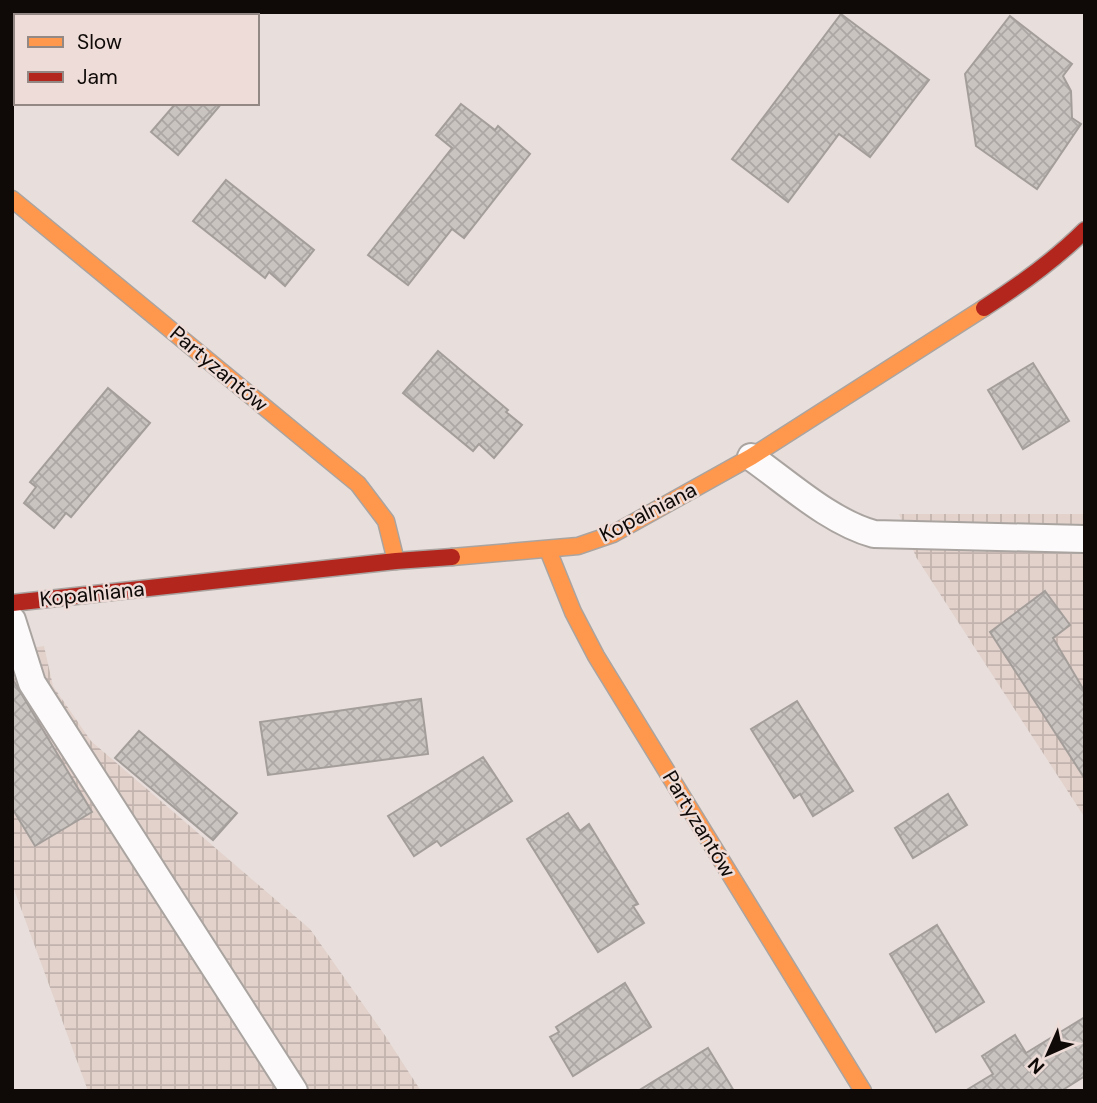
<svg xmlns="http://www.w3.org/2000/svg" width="1097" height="1103" viewBox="0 0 1097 1103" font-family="'DM Sans',sans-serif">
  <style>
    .industrial { fill: url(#industrial-grid) }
    .building { fill: url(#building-cross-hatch); stroke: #a49e9b; stroke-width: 2 }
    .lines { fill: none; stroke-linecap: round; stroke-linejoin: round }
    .lane-casing { stroke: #aaa4a1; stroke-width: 30 }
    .slow-casing { stroke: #aaa4a1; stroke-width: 19 }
    .jam-casing { stroke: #aaa4a1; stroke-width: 19 }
    .lane { stroke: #fcfafa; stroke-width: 26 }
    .slow { stroke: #ff974d; stroke-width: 16 }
    .jam { stroke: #b3261e; stroke-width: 16 }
    .labels { text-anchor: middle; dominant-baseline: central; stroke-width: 5; stroke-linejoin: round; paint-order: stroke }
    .street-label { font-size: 21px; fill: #0f0a08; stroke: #eddcd7 }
  </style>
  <defs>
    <pattern id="industrial-grid" width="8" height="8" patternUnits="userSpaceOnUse" patternTransform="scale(1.75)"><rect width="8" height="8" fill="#e3d2cc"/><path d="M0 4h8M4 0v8" fill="none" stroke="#c2b3ae"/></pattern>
    <pattern id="building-cross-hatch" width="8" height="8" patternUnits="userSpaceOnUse" patternTransform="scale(1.75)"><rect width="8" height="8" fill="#cac4c1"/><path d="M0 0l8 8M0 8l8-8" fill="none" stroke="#aca7a4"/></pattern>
  </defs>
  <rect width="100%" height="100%" fill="#e8dfdc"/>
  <g class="industrial">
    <polygon points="899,514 1085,514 1085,818 916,557"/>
    <polygon points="44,646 53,686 91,741 310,929 384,1034 421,1091 88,1091 12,884 12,651"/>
  </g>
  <g class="building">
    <polygon points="841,14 929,80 870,157 839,134 788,202 732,159"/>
    <polygon points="1010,16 1072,64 1063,76 1071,91 1072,118 1081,124 1037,189 976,146 965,74"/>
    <polygon points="176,103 222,103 178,155 151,132"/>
    <polygon points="461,104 495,130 498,126 530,154 464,238 452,229 408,285 368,255 452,148 436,135"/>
    <polygon points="226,180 314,250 285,286 269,272 265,278 193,221"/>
    <polygon points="438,351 508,410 506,412 522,425 494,458 479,444 473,451 403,393"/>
    <polygon points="1033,363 1069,421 1023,449 988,390"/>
    <polygon points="108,388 150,423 71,517 66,513 54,528 24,503 36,487 30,482"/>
    <polygon points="1045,591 1070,625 1053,638 1085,692 1085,779 990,632"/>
    <polygon points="12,678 92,812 35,846 12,808"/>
    <polygon points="421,699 428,754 268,775 260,722"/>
    <polygon points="797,701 853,791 813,816 800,794 794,798 751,729"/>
    <polygon points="139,731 237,813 213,840 115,758"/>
    <polygon points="483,757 512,801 441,846 437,841 414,856 388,816"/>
    <polygon points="948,794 967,825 913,858 895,828"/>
    <polygon points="568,813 580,831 589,824 638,904 633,906 644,923 598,952 527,839"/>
    <polygon points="937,925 984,1002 936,1032 890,954"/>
    <polygon points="625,983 651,1027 573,1076 550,1037 559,1032 556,1027"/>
    <polygon points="1085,1017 1085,1076 1061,1091 965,1091 993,1074 982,1056 1015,1035 1026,1053"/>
    <polygon points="708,1048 734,1091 638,1091"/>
  </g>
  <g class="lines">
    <defs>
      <g id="lane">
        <path d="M751,457C788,483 830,522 874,534L1085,539"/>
        <polyline points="12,620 32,683 294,1091"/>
      </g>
      <g id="slow">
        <polyline points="12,199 358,484 386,521 396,561"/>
        <polyline points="548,550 573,612 596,656 863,1091"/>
        <polyline points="452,557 578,546 613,534 751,457 984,308"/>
      </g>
      <g id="jam">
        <path d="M984,308C1020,285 1055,260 1085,230"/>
        <polyline points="12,603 396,561 452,557"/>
      </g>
    </defs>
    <use href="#lane" class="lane-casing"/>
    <use href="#slow" class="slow-casing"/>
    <use href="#jam" class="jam-casing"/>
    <use href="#lane" class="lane"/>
    <use href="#slow" class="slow"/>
    <use href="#jam" class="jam"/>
  </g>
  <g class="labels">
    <g class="street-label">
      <text transform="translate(219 369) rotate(40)">Partyzantów</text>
      <text transform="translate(648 512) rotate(-27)">Kopalniana</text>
      <text transform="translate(92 594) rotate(-6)">Kopalniana</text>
      <text transform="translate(699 824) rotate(59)">Partyzantów</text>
    </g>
  </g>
  <rect width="1097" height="1103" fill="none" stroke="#0f0a08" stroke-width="28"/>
  <rect x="14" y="14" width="245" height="91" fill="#eddcd7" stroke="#948884" stroke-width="2"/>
  <rect x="28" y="37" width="35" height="10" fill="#ff974d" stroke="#948884" stroke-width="2"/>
  <text x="77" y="49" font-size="21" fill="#0f0a08">Slow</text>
  <rect x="28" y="72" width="35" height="10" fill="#b3261e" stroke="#948884" stroke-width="2"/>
  <text x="77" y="84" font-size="21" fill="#0f0a08">Jam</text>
  <g transform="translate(1048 1054) rotate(225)" stroke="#eddcd7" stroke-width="5" paint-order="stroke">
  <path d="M0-5L12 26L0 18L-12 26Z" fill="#0f0a08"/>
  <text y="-10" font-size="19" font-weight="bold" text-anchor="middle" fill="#0f0a08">N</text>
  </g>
</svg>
